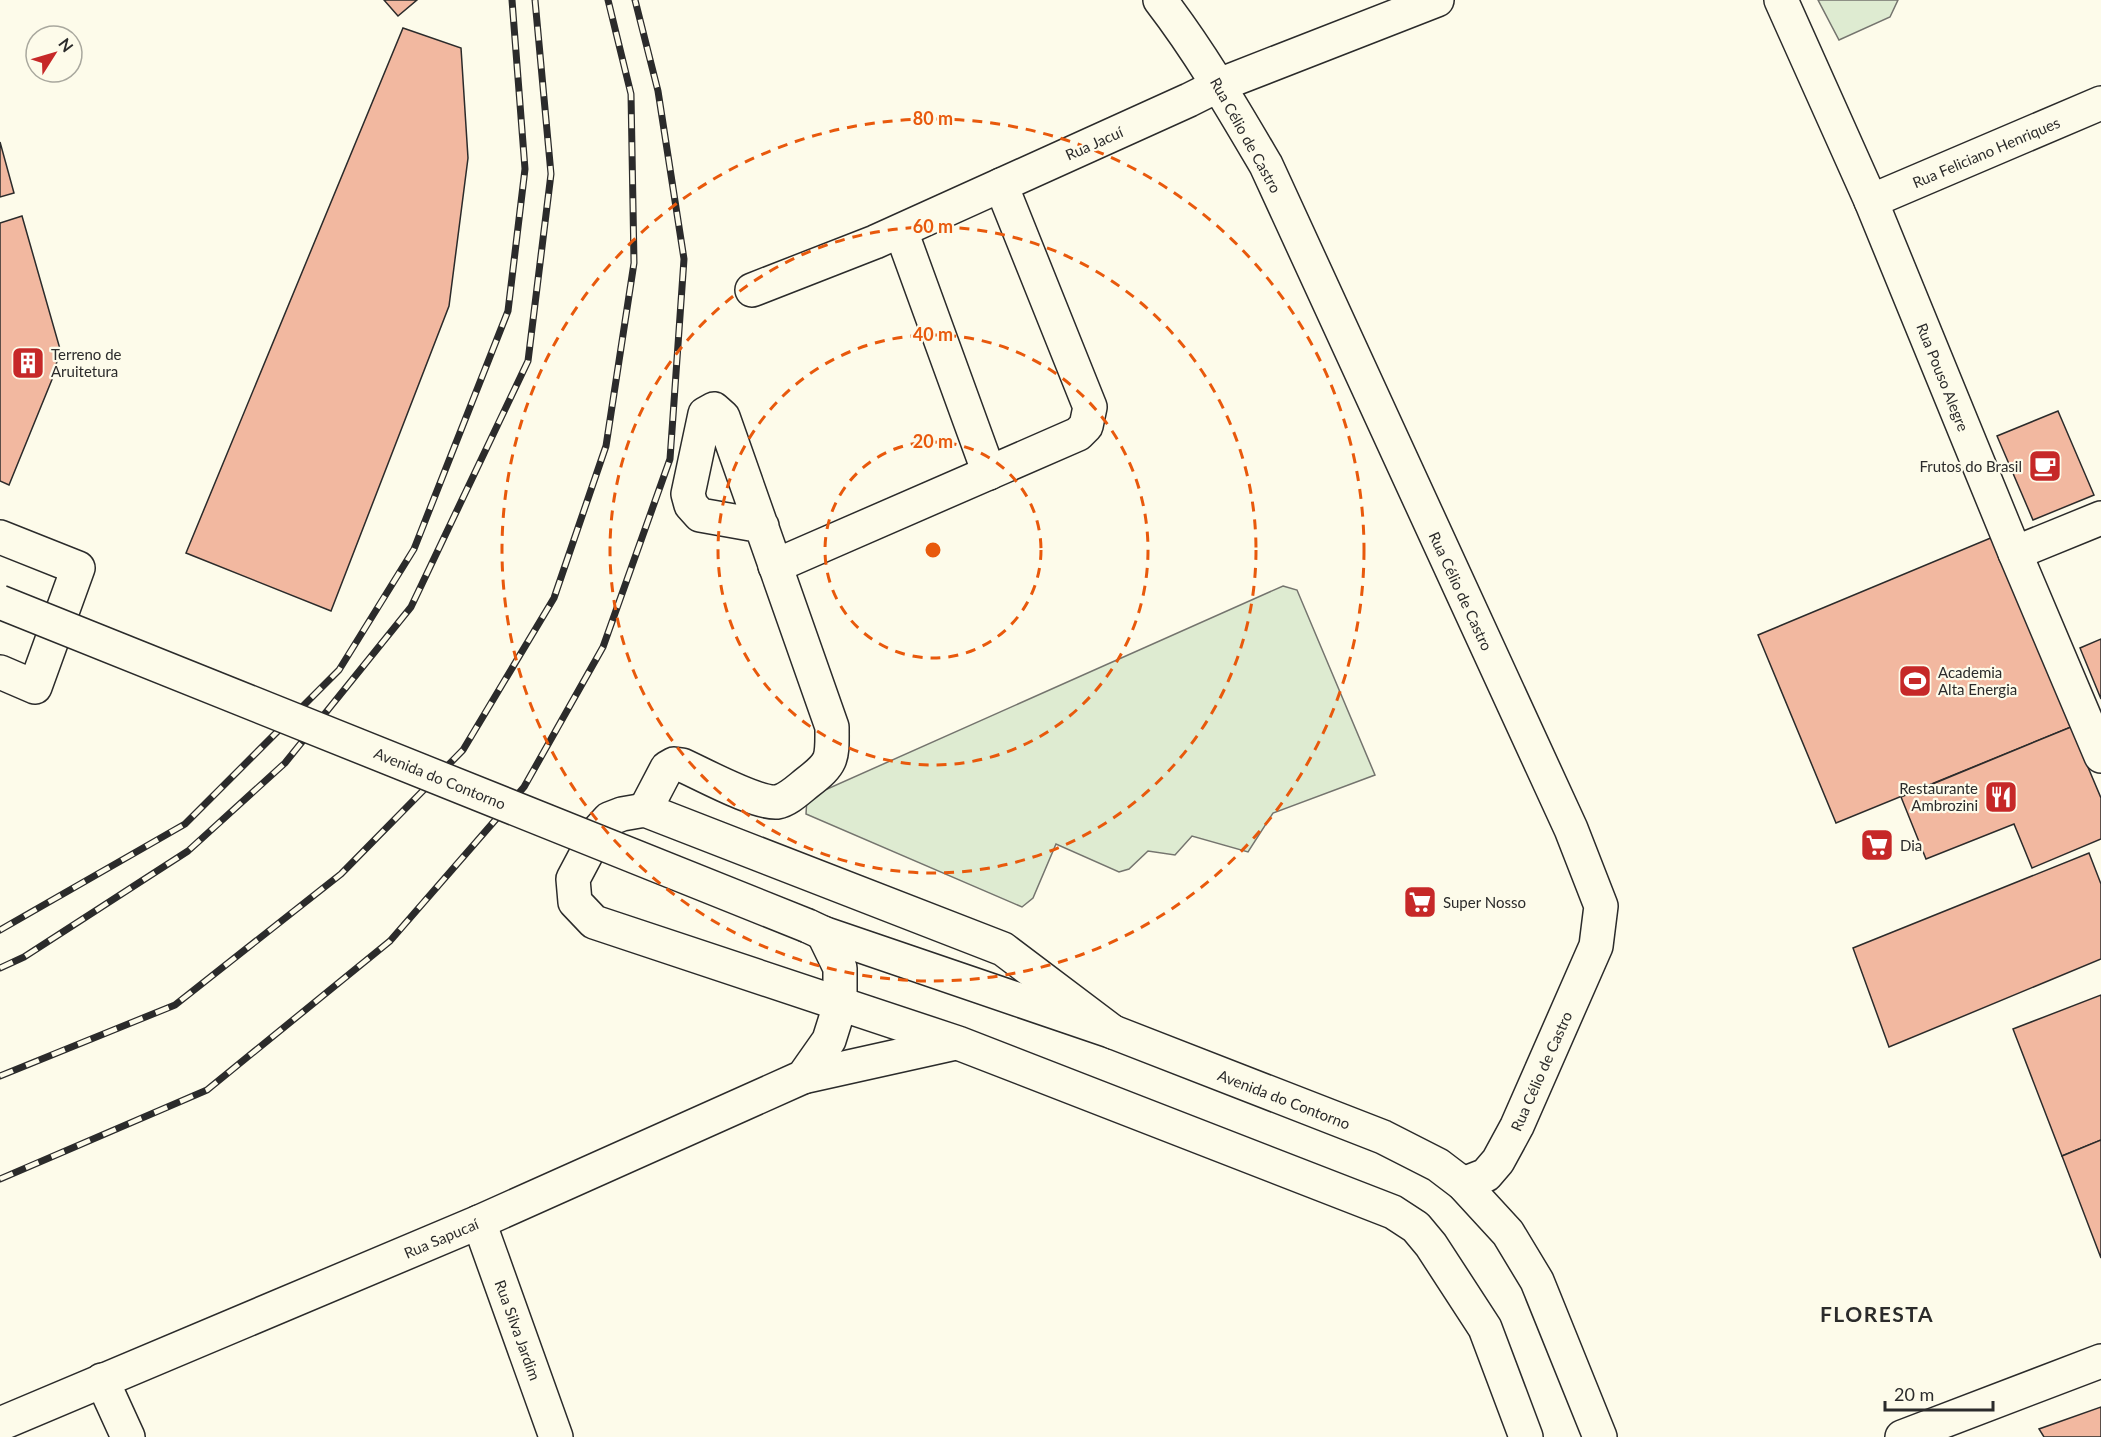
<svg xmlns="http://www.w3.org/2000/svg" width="2101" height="1437" viewBox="0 0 2101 1437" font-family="Lato,sans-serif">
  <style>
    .green { fill: #deebd1; stroke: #74746e; stroke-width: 1.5 }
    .building { fill: #f2b8a0; stroke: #2b2b2b; stroke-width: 1.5 }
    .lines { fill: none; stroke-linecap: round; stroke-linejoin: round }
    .minor-casing { stroke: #2b2b2b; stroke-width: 36 }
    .major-casing { stroke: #2b2b2b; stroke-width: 36 }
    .minor { stroke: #fdfbea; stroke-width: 33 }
    .major { stroke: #fdfbea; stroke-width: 33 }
    .rail-casing { stroke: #2b2b2b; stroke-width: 7 }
    .rail { stroke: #fdfbea; stroke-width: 4.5; stroke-dasharray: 14; stroke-linecap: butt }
    .major-bridge-casing { stroke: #2b2b2b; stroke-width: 36; stroke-linecap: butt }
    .major-bridge { stroke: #fdfbea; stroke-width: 33 }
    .ring { fill: none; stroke: #e8590c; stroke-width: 3; stroke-dasharray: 10 8 }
    .labels { text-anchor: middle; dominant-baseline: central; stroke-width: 4.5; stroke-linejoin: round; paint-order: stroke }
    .street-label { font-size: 15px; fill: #2b2b2b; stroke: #fdfbea }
    .poi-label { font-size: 15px; fill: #2b2b2b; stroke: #fdfbea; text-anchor: start }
    .district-label { font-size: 21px; font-weight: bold; letter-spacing: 1.5px; fill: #2b2b2b; stroke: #fdfbea }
    .centre { fill: #e8590c; stroke: #fdfbea; stroke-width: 3 }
    .ring-label { font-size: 18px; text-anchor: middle; font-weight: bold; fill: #e8590c; stroke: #fdfbea; stroke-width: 4.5; stroke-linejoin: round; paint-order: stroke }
  </style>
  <rect width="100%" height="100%" fill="#fdfbea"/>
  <g class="green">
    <polygon points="1818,0 1898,0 1890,17 1839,40"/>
    <polygon points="1283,586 1297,590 1375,775 1273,813 1248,852 1192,836 1175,855 1148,851 1129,869 1119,872 1056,844 1033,898 1022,907 806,814 807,798"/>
  </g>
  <g class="building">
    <polygon points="384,0 417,0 398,16"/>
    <polygon points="403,28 461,48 468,158 449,306 331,611 186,553"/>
    <polygon points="0,142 14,193 0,197"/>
    <polygon points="22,216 60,349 53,377 9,485 0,481 0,223"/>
    <polygon points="2058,411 2094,495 2033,520 1997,436"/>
    <polygon points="1993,537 2071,727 1836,823 1758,635"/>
    <polygon points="2101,639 2101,699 2080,648"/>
    <polygon points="2071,727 2101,798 2101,839 2032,868 2014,824 1926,859 1901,797"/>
    <polygon points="2089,853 2101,884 2101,959 1889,1047 1853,948"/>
    <polygon points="2101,995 2101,1140 2062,1156 2013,1029"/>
    <polygon points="2101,1140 2101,1258 2062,1156"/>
    <polygon points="2101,1407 2101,1437 2044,1437 2039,1429"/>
  </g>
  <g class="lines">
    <defs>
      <g id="minor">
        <path d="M1160,0C1200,52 1233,109 1266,165L1571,829L1601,906L1596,946L1517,1126L1498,1161L1486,1175L1463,1184"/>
        <polyline points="1781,0 1871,201 2015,553 2101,756"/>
        <polyline points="1871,201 2101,103"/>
        <polyline points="901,231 989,473"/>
        <polyline points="752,290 875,242 1189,100 1219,85 1437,0"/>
        <polyline points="0,537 78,568 35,687 0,672"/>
        <polyline points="2015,553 2101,518"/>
        <polyline points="775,566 1078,434 1086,426 1090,407 1001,185"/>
        <path d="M645,810L667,768L674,764L682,765C702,774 757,804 777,802C788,800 799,789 808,782C834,762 832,758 832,727L723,417L714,409L705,414L688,494L691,505L700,515L762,526"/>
        <polyline points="479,1222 556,1437"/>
        <polyline points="102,1380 128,1437"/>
        <polyline points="0,1424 479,1222 803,1077 829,1040 840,1005 840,968 823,933"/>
        <polyline points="1902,1437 2101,1361"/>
      </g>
      <g id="major">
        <polyline points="808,926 823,933 1113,1032 1383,1137 1438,1165 1463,1184 1508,1233 1537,1281 1600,1437"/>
        <polyline points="1113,1032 1003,949 645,810 622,814 609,819 599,830 573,879 575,902 594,922 958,1043 1393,1212 1416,1227 1431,1245 1485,1328 1526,1437"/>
        <polyline points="803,1077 956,1043"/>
      </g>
    </defs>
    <use href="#minor" class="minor-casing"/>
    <use href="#major" class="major-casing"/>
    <use href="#minor" class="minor"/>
    <use href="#major" class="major"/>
    <defs>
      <g id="rail">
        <polyline points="0,930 185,824 339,670 414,549 508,311 525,169 512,0"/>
        <polyline points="0,968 24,957 188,851 285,763 411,607 528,361 551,174 535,0"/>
        <polyline points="0,1076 175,1005 341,874 463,750 554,598 606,446 634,263 631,94 608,0"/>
        <polyline points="0,1179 207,1090 390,941 524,787 603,647 670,459 684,259 658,91 635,0"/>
      </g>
    </defs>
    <use href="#rail" class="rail-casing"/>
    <use href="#rail" class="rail"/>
    <defs>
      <polyline id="major-bridge" points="0,602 808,926"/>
    </defs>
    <use href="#major-bridge" class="major-bridge-casing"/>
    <use href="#major-bridge" class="major-bridge"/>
  </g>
  <g class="ring">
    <circle cx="933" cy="550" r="108"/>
    <circle cx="933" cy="550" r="215"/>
    <circle cx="933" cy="550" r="323"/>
    <circle cx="933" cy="550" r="431"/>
  </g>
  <defs>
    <symbol id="building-square" viewBox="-11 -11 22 22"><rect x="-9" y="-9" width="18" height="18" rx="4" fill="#c62828" stroke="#fdfbea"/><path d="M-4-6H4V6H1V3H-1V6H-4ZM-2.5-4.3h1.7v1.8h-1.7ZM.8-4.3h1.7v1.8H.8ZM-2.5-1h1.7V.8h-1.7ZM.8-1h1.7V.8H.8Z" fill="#fff"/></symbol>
    <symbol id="cafe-square" viewBox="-11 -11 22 22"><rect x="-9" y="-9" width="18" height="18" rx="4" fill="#c62828" stroke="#fdfbea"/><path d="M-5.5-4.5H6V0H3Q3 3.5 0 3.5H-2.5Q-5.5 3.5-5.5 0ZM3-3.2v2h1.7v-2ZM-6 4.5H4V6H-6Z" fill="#fff"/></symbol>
    <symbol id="stadium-square" viewBox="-11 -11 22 22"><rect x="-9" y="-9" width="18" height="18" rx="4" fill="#c62828" stroke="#fdfbea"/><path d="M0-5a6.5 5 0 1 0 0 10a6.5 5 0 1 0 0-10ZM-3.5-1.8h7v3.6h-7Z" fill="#fff"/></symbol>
    <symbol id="restaurant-square" viewBox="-11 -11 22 22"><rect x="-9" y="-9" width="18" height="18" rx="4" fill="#c62828" stroke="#fdfbea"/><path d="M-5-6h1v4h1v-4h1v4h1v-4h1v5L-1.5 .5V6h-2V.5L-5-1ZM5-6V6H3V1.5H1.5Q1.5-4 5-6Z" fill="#fff"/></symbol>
    <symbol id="supermarket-square" viewBox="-11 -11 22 22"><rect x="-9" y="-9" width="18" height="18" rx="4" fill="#c62828" stroke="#fdfbea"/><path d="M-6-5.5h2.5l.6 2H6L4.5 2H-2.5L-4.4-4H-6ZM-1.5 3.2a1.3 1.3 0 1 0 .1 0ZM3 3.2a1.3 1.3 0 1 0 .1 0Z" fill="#fff"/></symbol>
  </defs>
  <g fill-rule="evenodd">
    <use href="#building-square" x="9" y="344" width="38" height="38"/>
    <use href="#cafe-square" x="2026" y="447" width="38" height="38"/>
    <use href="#stadium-square" x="1896" y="662" width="38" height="38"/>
    <use href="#restaurant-square" x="1982" y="778" width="38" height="38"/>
    <use href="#supermarket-square" x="1858" y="826" width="38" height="38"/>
    <use href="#supermarket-square" x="1401" y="883" width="38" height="38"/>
  </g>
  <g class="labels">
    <g class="street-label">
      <text transform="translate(1246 135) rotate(61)">Rua Célio de Castro</text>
      <text transform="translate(1094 143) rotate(-24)">Rua Jacuí</text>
      <text transform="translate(1986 152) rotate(-23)">Rua Feliciano Henriques</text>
      <text transform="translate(1943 377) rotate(68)">Rua Pouso Alegre</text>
      <text transform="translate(1461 591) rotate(65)">Rua Célio de Castro</text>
      <text transform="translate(440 778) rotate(22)">Avenida do Contorno</text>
      <text transform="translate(1541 1071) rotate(-66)">Rua Célio de Castro</text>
      <text transform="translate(1284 1099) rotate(21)">Avenida do Contorno</text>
      <text transform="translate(441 1238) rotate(-23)">Rua Sapucaí</text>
      <text transform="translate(518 1330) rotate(70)">Rua Silva Jardim</text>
    </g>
    <g class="poi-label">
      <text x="51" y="354">Terreno de<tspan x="51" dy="17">Aruitetura</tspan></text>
      <text x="2022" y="466" text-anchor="end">Frutos do Brasil</text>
      <text x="1938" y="672">Academia<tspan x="1938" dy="17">Alta Energia</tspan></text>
      <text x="1978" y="788" text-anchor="end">Restaurante<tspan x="1978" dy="17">Ambrozini</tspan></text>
      <text x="1900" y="845">Dia</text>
      <text x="1443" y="902">Super Nosso</text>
    </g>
    <g class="district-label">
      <text x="1877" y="1313">FLORESTA</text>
    </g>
  </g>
  <circle cx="933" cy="550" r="9" class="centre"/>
  <g class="ring-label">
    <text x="933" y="125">80 m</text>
    <text x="933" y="233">60 m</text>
    <text x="933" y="341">40 m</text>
    <text x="933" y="448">20 m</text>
  </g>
  <g transform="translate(54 54) rotate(53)"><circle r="28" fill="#fdfbea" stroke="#a9a89e" stroke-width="1.5"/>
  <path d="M0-4.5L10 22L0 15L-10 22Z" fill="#c62828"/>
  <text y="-9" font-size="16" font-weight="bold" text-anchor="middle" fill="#2b2b2b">N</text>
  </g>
  <path d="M1885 1401v9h108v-9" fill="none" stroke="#2b2b2b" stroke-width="3"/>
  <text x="1894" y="1401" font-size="18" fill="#2b2b2b" stroke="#fdfbea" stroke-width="4.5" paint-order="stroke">20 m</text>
</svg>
